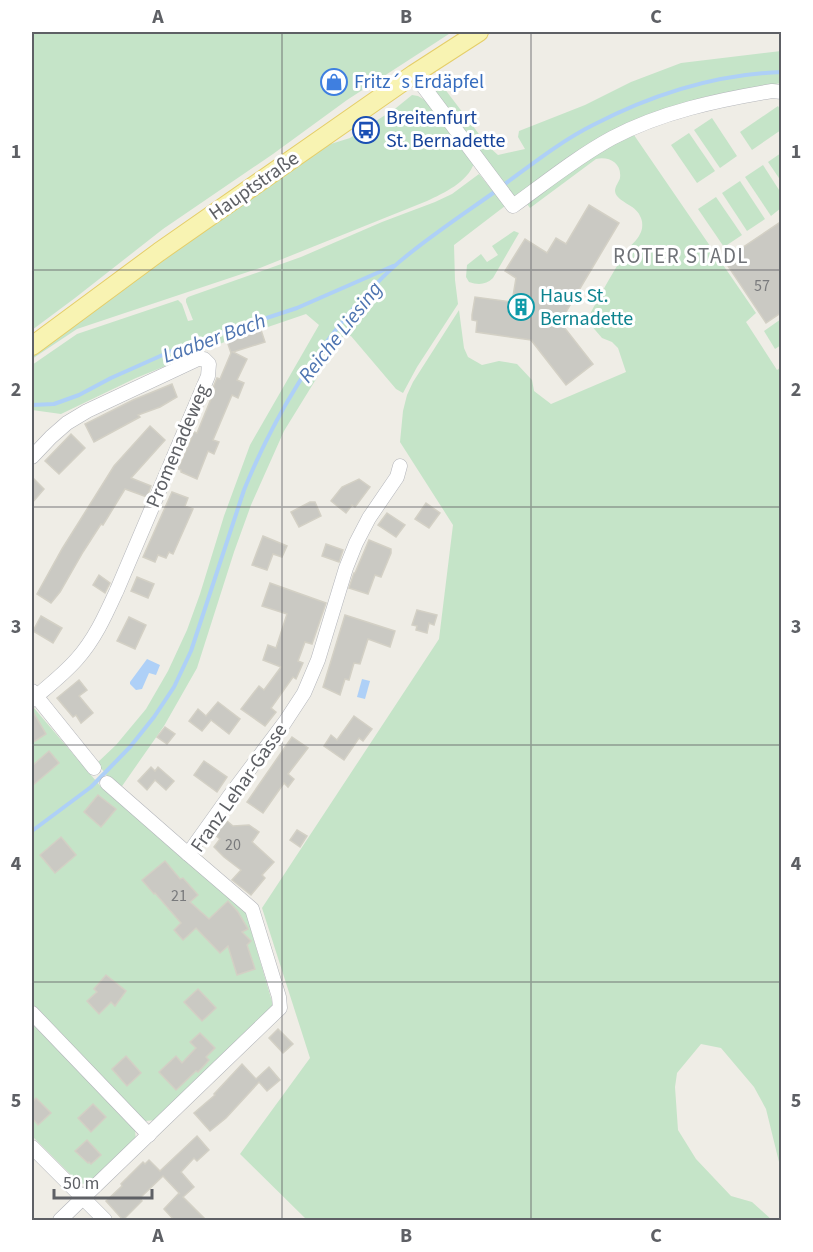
<svg xmlns="http://www.w3.org/2000/svg" width="813" height="1252" viewBox="0 0 813 1252" font-family="'Source Sans 3',sans-serif">
  <style>
    .green { fill: #c5e4c8 }
    .water { fill: #aed0f7 }
    .lines { fill: none; stroke-linecap: round; stroke-linejoin: round }
    .stream { stroke: #aed0f7; stroke-width: 4 }
    .building { fill: #cac9c3; stroke: #d3d0c5; stroke-width: 1.5 }
    .minor-casing { stroke: #b3b5ba; stroke-width: 15 }
    .major-casing { stroke: #e5ce69; stroke-width: 20 }
    .minor { stroke: #fff; stroke-width: 14 }
    .major { stroke: #f8f3b2; stroke-width: 18 }
    .grid { fill: none; stroke: #5e6065; stroke-width: 1.5; stroke-opacity: 0.55 }
    .labels { text-anchor: middle; dominant-baseline: central; stroke-width: 6; stroke-linejoin: round; paint-order: stroke }
    .number-label { font-size: 16px; fill: #797a7c }
    .shop-label { font-size: 20px; fill: #366cbe; stroke: #fff; text-anchor: start }
    .transit-label { font-size: 20px; fill: #164399; stroke: #fff; text-anchor: start }
    .street-label { font-size: 20px; fill: #5e6065; stroke: #fff }
    .culture-label { font-size: 20px; fill: #0d838f; stroke: #fff; text-anchor: start }
    .neighbourhood-label { font-size: 21px; letter-spacing: 1.5px; fill: #6f7277; stroke: #fff }
    .water-label { font-size: 21px; font-style: italic; fill: #4f75b1; stroke: #fff }
    .neatline { fill: none; stroke: #5e6065; stroke-width: 2 }
    .grid-label { font-size: 20px; text-anchor: middle; font-weight: bold; fill: #5e6065 }
  </style>
  <rect width="100%" height="100%" fill="#efede6"/>
  <g class="green">
    <polygon points="32,32 452,32 347,100 273,154 163,229 75,298 32,330"/>
    <polygon points="781,51 781,83 704,97 637,121 515,198 433,89 433,82 438,73 438,80 488,146 498,155 525,149 518,137 519,131 585,105 631,82 681,63"/>
    <path d="M412,95L418,96L425,100L474,163C468,182 444,193 427,201L260,268L77,329L32,359V356L61,333L321,147L350,138L396,108Z"/>
    <polygon points="778,106 781,111 781,130 752,150 740,132"/>
    <polygon points="712,118 737,156 720,168 694,130"/>
    <polygon points="689,133 715,171 697,183 671,145"/>
    <path d="M634,135L756,313L746,322L777,370L781,367V1166L779,1162L766,1109L754,1087L721,1048L701,1044L677,1073L675,1087L678,1130L696,1159L731,1196L752,1202L772,1220H307L240,1154L310,1058L262,908L439,639L453,525L400,442L403,411L407,395L413,382L459,310L464,348L468,357L482,365L499,361L517,364L532,380L534,391L551,404L626,372L618,348L612,342L602,338L590,324L591,312C602,292 613,271 626,252C630,245 637,241 640,234C643,229 643,221 640,216C635,204 616,202 615,191C615,186 619,182 620,178C622,163 609,156 596,159L530,208L527,204L590,156L601,150Z"/>
    <polygon points="781,153 781,181 768,162"/>
    <polygon points="763,165 781,193 781,208 771,216 745,177"/>
    <polygon points="479,174 505,206 454,245 455,280 458,304 417,367 403,393 396,389 351,336 342,337 284,431 251,505 234,552 197,668 164,726 120,789 112,782 97,763 116,745 146,709 168,671 187,630 200,594 224,516 250,445 319,325 306,314 227,341 136,378 61,414 32,410 32,365 77,334 178,300 182,304 188,321 193,320 186,302 186,299 188,297 301,257 382,222 435,202 452,194"/>
    <polygon points="740,181 765,219 747,231 722,193"/>
    <polygon points="716,197 742,235 724,247 698,209"/>
    <path d="M514,231L519,233L493,278C486,285 478,285 469,282L466,277L467,265L481,254L487,262L498,255L492,246Z"/>
    <polygon points="781,319 781,345 775,349 764,331"/>
    <polygon points="34,708 102,788 246,913 273,1005 236,1043 156,1120 145,1121 32,1006 32,709"/>
    <polygon points="32,1024 94,1085 135,1129 136,1143 91,1183 80,1184 32,1136"/>
  </g>
  <g class="water">
    <polygon points="147,659 160,665 156,675 149,673 142,689 136,690 130,684 130,682"/>
    <polygon points="362,679 370,681 365,699 357,697"/>
  </g>
  <g class="lines">
    <g class="stream">
      <path d="M502,186C531,165 561,141 593,125C651,95 716,74 782,72"/>
      <polyline points="32,405 54,404 79,395 111,378 185,345 297,308 393,266"/>
      <path d="M32,831L91,787L130,747L154,717L174,687L191,651L244,490C271,424 306,364 352,310C368,292 385,273 404,258C433,234 465,213 496,191"/>
    </g>
  </g>
  <g class="building">
    <polygon points="589,205 619,223 560,322 593,364 566,385 531,340 476,332 477,321 472,320 472,315 475,297 512,302 516,278 505,271 525,239 547,253 556,238 566,244"/>
    <polygon points="782,221 782,312 766,323 724,260"/>
    <polygon points="261,330 265,342 233,352 247,359 237,380 244,383 238,398 232,395 213,440 219,442 214,454 208,451 197,479 181,472 181,470 178,469 194,432 197,433 215,389 213,388 217,378 220,379 231,353 227,341"/>
    <polygon points="172,384 177,397 160,407 138,415 140,417 94,442 85,424 133,400"/>
    <polygon points="150,426 165,440 131,478 151,486 147,497 125,489 103,525 101,524 83,552 60,592 51,603 37,594 62,549 114,466"/>
    <polygon points="71,434 85,448 59,474 45,461"/>
    <polygon points="32,477 44,489 32,503"/>
    <polygon points="359,479 370,487 355,507 352,505 346,513 331,501 342,487"/>
    <polygon points="172,492 188,498 185,506 193,509 173,554 169,552 166,558 158,555 155,562 143,557"/>
    <polygon points="310,502 315,502 321,516 299,527 291,512"/>
    <polygon points="426,503 440,513 429,528 415,519"/>
    <polygon points="387,513 405,525 396,537 378,525"/>
    <polygon points="263,536 287,546 282,557 273,554 267,570 252,565"/>
    <polygon points="369,540 391,549 391,553 381,577 375,575 368,594 349,588 354,573 355,573"/>
    <polygon points="326,544 343,550 339,562 322,556"/>
    <polygon points="99,575 110,583 105,593 93,585"/>
    <polygon points="137,577 154,584 148,598 131,591"/>
    <polygon points="270,583 326,603 312,644 305,642 298,661 303,663 296,679 293,677 271,708 276,712 265,726 241,709 259,686 264,690 281,667 263,660 268,645 276,648 287,614 262,606"/>
    <polygon points="417,610 437,615 434,625 429,623 427,633 416,630 417,626 412,625"/>
    <polygon points="345,615 395,631 390,647 368,639 360,664 354,663 349,680 345,679 340,695 323,687"/>
    <polygon points="41,616 62,628 53,643 33,631"/>
    <polygon points="129,617 146,625 135,649 117,641"/>
    <polygon points="79,680 87,690 79,696 93,713 81,723 76,715 73,717 57,698"/>
    <polygon points="218,702 240,719 229,734 211,720 202,731 189,721 198,709 206,716"/>
    <polygon points="32,710 46,734 32,743"/>
    <polygon points="354,716 372,729 363,741 359,738 344,760 324,746 331,735 337,740"/>
    <polygon points="165,727 175,734 167,744 157,737"/>
    <polygon points="292,737 308,748 288,774 294,779 288,787 284,783 263,813 247,802"/>
    <polygon points="49,751 59,763 32,786 32,766"/>
    <polygon points="204,761 227,777 217,792 194,775"/>
    <polygon points="151,767 155,771 158,767 174,781 166,790 155,780 147,790 138,781"/>
    <polygon points="98,795 116,809 101,827 84,812"/>
    <polygon points="227,821 233,826 249,825 259,832 252,842 274,862 262,875 265,878 251,895 232,880 241,870 224,857 214,847 220,839 215,835"/>
    <polygon points="297,830 307,836 300,847 290,840"/>
    <polygon points="61,837 76,855 55,873 40,855"/>
    <polygon points="165,861 180,879 183,878 198,895 190,902 209,919 228,901 238,912 248,929 242,932 251,941 247,945 255,969 237,975 228,946 220,953 196,928 183,940 174,930 181,923 155,893 154,894 142,880"/>
    <polygon points="106,975 126,991 115,1006 111,1002 99,1014 87,1001 97,992 94,989"/>
    <polygon points="198,989 216,1008 202,1021 184,1002"/>
    <polygon points="278,1029 293,1044 283,1053 269,1038"/>
    <polygon points="200,1033 215,1048 206,1057 209,1060 198,1072 196,1071 176,1090 159,1072 176,1056 182,1063 196,1048 190,1042"/>
    <polygon points="126,1056 141,1073 127,1086 112,1069"/>
    <polygon points="242,1064 256,1079 269,1067 280,1080 267,1091 259,1082 226,1118 210,1131 194,1113 215,1095 214,1094"/>
    <polygon points="36,1098 51,1113 38,1125 32,1118 32,1103"/>
    <polygon points="93,1104 106,1117 91,1132 78,1118"/>
    <polygon points="197,1136 209,1150 197,1161 194,1158 181,1172 194,1187 183,1197 207,1221 175,1221 164,1209 179,1193 180,1194 163,1176 140,1198 142,1201 123,1220 106,1201 122,1186 121,1184 143,1162 145,1164 149,1160 160,1171"/>
    <polygon points="87,1140 101,1155 91,1164 89,1162 88,1163 75,1151"/>
  </g>
  <g class="lines">
    <defs>
      <g id="minor">
        <path d="M414,74L513,206C545,183 577,157 612,138C661,112 718,100 772,91L782,92"/>
        <path d="M32,457L51,437L67,423L87,411L198,359H204L209,364L208,376L117,590C106,614 95,639 77,659C64,674 47,687 32,700"/>
        <polyline points="32,691 94,768"/>
        <polyline points="107,783 188,854"/>
        <polyline points="32,1013 149,1135"/>
        <polyline points="32,1147 105,1220"/>
        <polyline points="60,1220 280,1008 279,997 252,909 188,854 228,798 285,722 304,693 318,660 346,568 356,543 369,518 397,477 400,466"/>
      </g>
      <polyline id="major" points="32,346 159,252 414,74 479,32"/>
    </defs>
    <use href="#minor" class="minor-casing"/>
    <use href="#major" class="major-casing"/>
    <use href="#minor" class="minor"/>
    <use href="#major" class="major"/>
  </g>
  <path class="grid" d="M282,32V1220M531,32V1220M32,270H782M32,507H782M32,745H782M32,982H782"/>
  <defs>
    <symbol id="shop-ring" viewBox="-11 -11 22 22"><circle r="9.5" fill="#fff" stroke="#3f7fe0" stroke-width="1.5"/><path d="M-5-2.5h2.3a2.7 3.5 0 0 1 5.4 0H5L5.5 6h-11ZM-1.5-2.5h3a1.5 2.3 0 0 0-3 0Z" fill="#3f7fe0"/></symbol>
    <symbol id="bus-ring" viewBox="-11 -11 22 22"><circle r="9.5" fill="#fff" stroke="#1a4fb4" stroke-width="1.5"/><path d="M-5-6H5V4H4V6H2V4H-2V6H-4V4H-5ZM-3.5-4V0h7V-4ZM-3.5 1.2v1.5H-2V1.2ZM2 1.2v1.5H3.5V1.2Z" fill="#1a4fb4"/></symbol>
    <symbol id="building-ring" viewBox="-11 -11 22 22"><circle r="9.5" fill="#fff" stroke="#0f9aa8" stroke-width="1.5"/><path d="M-4-6H4V6H1V3H-1V6H-4ZM-2.5-4.3h1.7v1.8h-1.7ZM.8-4.3h1.7v1.8H.8ZM-2.5-1h1.7V.8h-1.7ZM.8-1h1.7V.8H.8Z" fill="#0f9aa8"/></symbol>
  </defs>
  <g fill-rule="evenodd">
    <use href="#shop-ring" x="319" y="67" width="30" height="30"/>
    <use href="#bus-ring" x="351" y="115" width="30" height="30"/>
    <use href="#building-ring" x="506" y="292" width="30" height="30"/>
  </g>
  <g class="labels">
    <g class="number-label">
      <text x="762" y="286">57</text>
      <text x="233" y="845">20</text>
      <text x="179" y="896">21</text>
    </g>
    <g class="shop-label">
      <text x="354" y="82">Fritz´s Erdäpfel</text>
    </g>
    <g class="transit-label">
      <text x="386" y="118">Breitenfurt<tspan x="386" dy="23">St. Bernadette</tspan></text>
    </g>
    <g class="street-label">
      <text transform="translate(254 186) rotate(-35)">Hauptstraße</text>
      <text transform="translate(178 446) rotate(-67)">Promenadeweg</text>
      <text transform="translate(239 788) rotate(-55)">Franz Lehar-Gasse</text>
    </g>
    <g class="culture-label">
      <text x="540" y="296">Haus St.<tspan x="540" dy="23">Bernadette</tspan></text>
    </g>
    <g class="neighbourhood-label">
      <text x="681" y="256">ROTER STADL</text>
    </g>
    <g class="water-label">
      <text transform="translate(340 332) rotate(-52)">Reiche Liesing</text>
      <text transform="translate(214 338) rotate(-20)">Laaber Bach</text>
    </g>
  </g>
  <rect width="813" height="1252" fill="none" stroke="#ffffff" stroke-width="66"/>
  <path d="M54 1189v9h98v-9" fill="none" stroke="#5e6065" stroke-width="3"/>
  <text x="63" y="1189" font-size="18" fill="#5e6065" stroke="#ffffff" stroke-width="4.5" paint-order="stroke">50 m</text>
  <rect x="33" y="33" width="747" height="1186" class="neatline"/>
  <g class="grid-label">
    <text x="158" y="23">A</text>
    <text x="406" y="23">B</text>
    <text x="656" y="23">C</text>
    <text x="16" y="158">1</text>
    <text x="796" y="158">1</text>
    <text x="16" y="396">2</text>
    <text x="796" y="396">2</text>
    <text x="16" y="633">3</text>
    <text x="796" y="633">3</text>
    <text x="16" y="870">4</text>
    <text x="796" y="870">4</text>
    <text x="16" y="1107">5</text>
    <text x="796" y="1107">5</text>
    <text x="158" y="1242">A</text>
    <text x="406" y="1242">B</text>
    <text x="656" y="1242">C</text>
  </g>
</svg>
